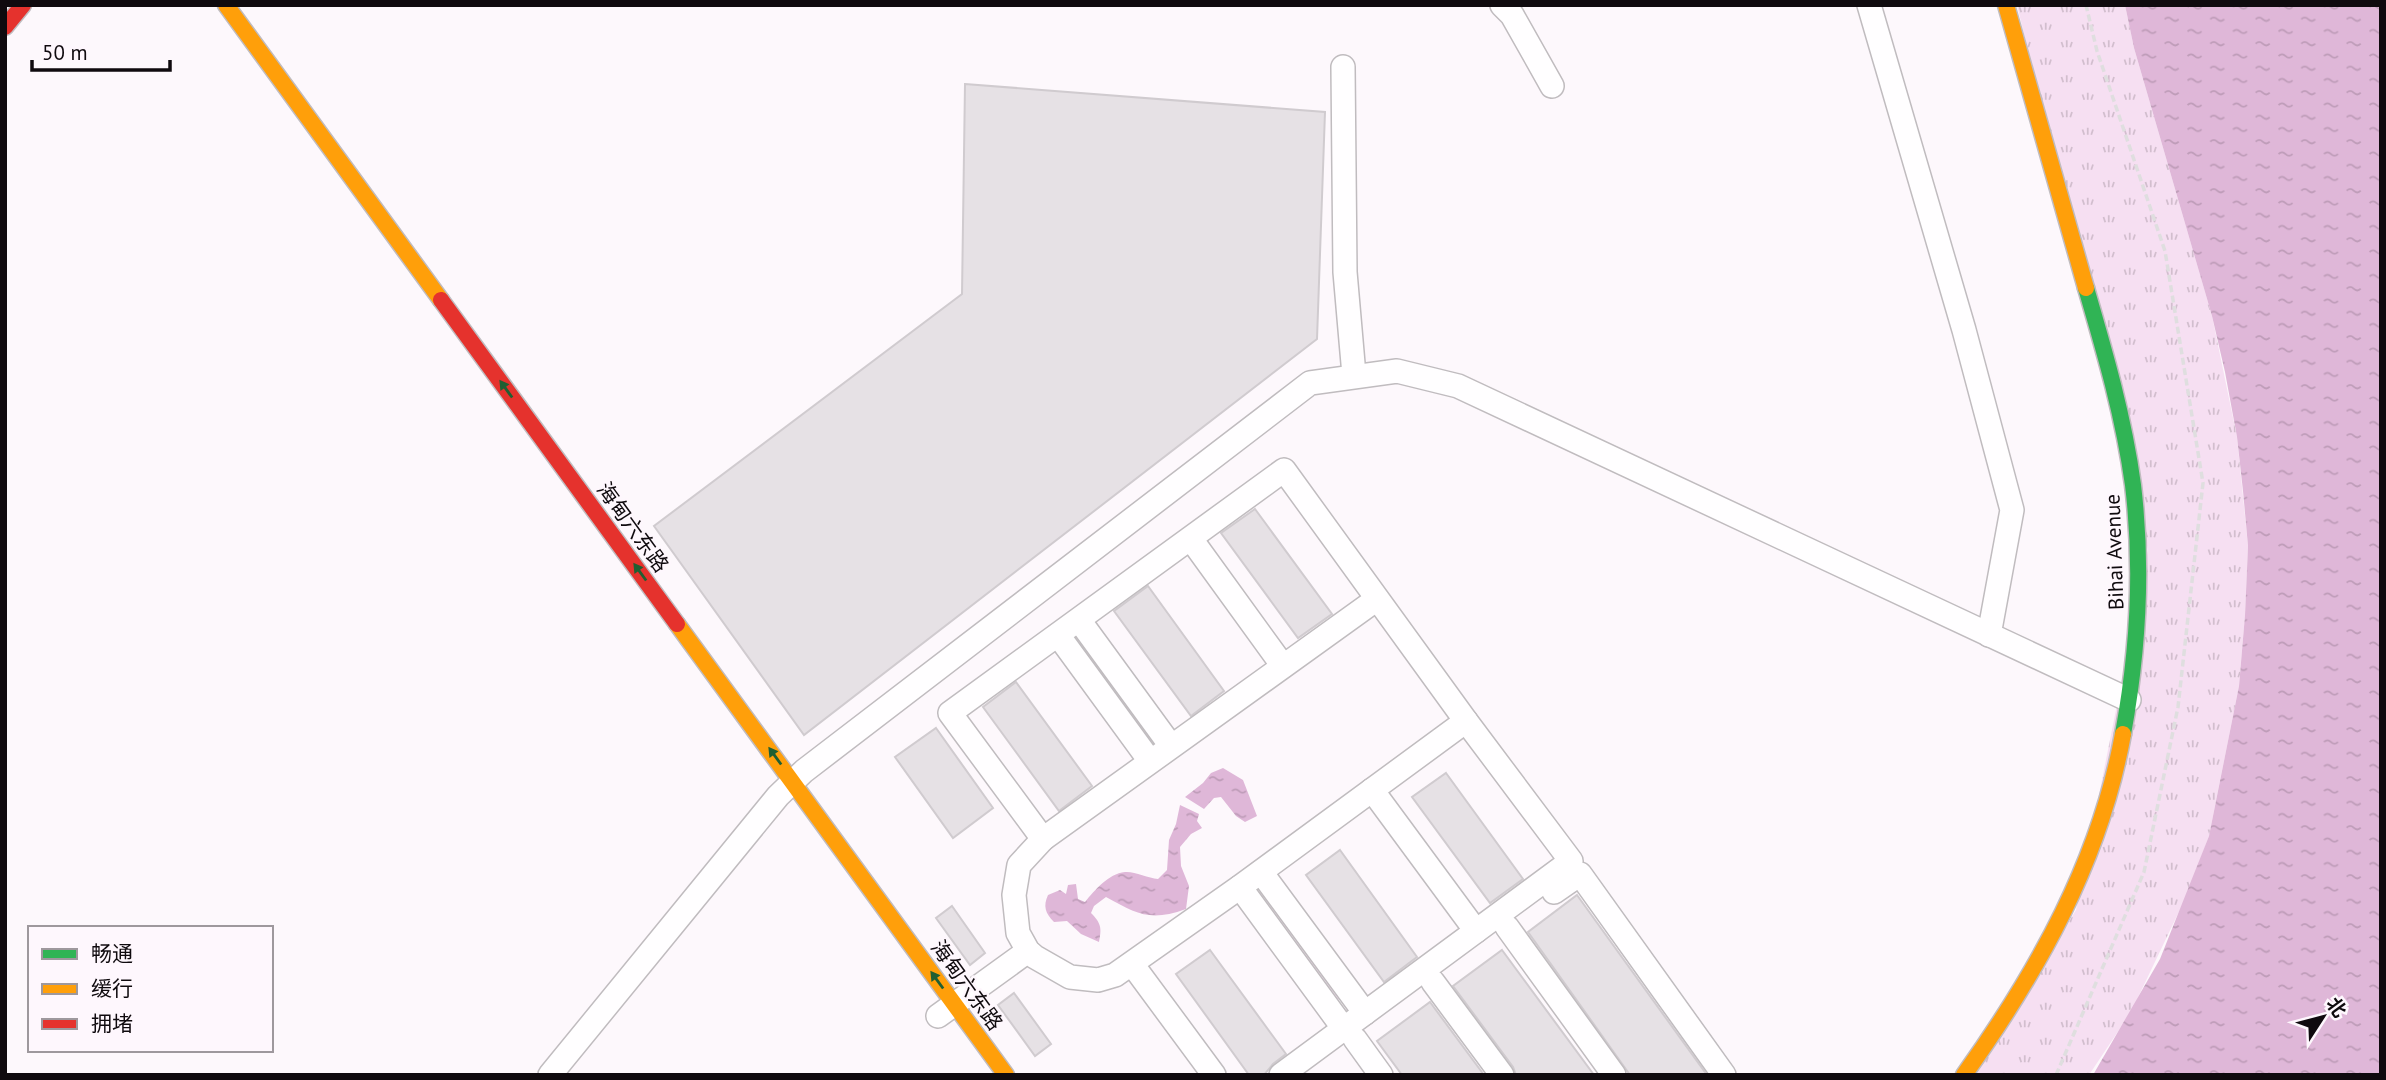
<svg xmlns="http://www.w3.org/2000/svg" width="2386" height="1080" viewBox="0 0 2386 1080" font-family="'PT Sans','Noto Sans SC',sans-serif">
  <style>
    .grass { fill: #f6dff2 }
    .park { fill: url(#park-tufts) }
    .water { fill: url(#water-ripples) }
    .building { fill: #e6e1e5; stroke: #d0cbcf; stroke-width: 2 }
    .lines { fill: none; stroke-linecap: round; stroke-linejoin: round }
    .street-casing { stroke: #c0bcbf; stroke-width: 26 }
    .fast-casing { stroke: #c0bcbf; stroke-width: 19 }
    .slow-casing { stroke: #c0bcbf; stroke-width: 19 }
    .jam-casing { stroke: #c0bcbf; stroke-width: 19 }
    .path { stroke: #dfdedf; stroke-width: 3.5; stroke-dasharray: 7 3.5; stroke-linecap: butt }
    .street { stroke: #fffeff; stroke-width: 23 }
    .fast { stroke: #30b455; stroke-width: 16 }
    .slow { stroke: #ff9f0a; stroke-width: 16 }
    .jam { stroke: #e5322d; stroke-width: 16 }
    .oneway { fill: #205f32 }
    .labels { text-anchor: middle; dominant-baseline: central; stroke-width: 5; stroke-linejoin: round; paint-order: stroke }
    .street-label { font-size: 21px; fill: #0f0a0e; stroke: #fef7fd }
  </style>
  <defs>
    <pattern id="park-tufts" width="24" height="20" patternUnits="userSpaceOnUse" patternTransform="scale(1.75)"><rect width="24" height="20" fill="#f6dff2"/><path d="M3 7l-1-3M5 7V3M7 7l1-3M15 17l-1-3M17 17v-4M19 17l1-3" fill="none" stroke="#d2bece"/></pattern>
    <pattern id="water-ripples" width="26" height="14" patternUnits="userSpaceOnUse" patternTransform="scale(1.75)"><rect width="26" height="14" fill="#dfb7d8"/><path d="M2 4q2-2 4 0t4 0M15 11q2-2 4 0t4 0" fill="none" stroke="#be9cb8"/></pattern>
  </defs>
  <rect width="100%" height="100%" fill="#fdf8fc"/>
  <g class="grass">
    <polygon points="1079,636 1158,741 1151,747 1074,641"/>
    <polygon points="1261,890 1341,998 1335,1001 1258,895"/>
  </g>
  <polygon class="park" points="2017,5 2125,5 2134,48 2212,316 2237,437 2248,546 2245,615 2239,686 2209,836 2186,897 2131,1012 2089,1075 1974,1075 2076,910 2148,550"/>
  <g class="water">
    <polygon points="2125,5 2381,5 2381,1075 2093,1075 2160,959 2209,836 2239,686 2245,615 2248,546 2243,491 2237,437 2225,372 2212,316 2134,48"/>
    <polygon points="1223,768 1243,780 1257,816 1245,822 1236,816 1221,797 1214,798 1204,809 1185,797 1203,783 1211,773"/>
    <path d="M1180,805L1199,814L1197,821L1202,828L1191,834L1180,847L1181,866L1189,886L1186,909C1150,922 1137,914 1106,897L1094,906L1091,913C1101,923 1102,928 1099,942L1081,934L1067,921L1054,922C1045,913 1043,906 1048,895L1060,890L1066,894L1068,885L1076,884L1078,899L1085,902C1095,890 1108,874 1125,872C1134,871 1148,878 1158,879L1167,870L1169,840L1176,824Z"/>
  </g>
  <g class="building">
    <polygon points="965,84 1325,112 1317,339 804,735 654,526 962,294"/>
    <polygon points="1255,509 1332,614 1298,638 1221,533"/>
    <polygon points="1148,586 1224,691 1191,716 1114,611"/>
    <polygon points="1016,682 1092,786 1059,811 983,707"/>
    <polygon points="936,728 993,808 953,838 895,757"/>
    <polygon points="1446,773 1523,879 1490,903 1412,797"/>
    <polygon points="1340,850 1417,957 1384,982 1306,875"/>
    <polygon points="1577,895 1707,1075 1630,1075 1528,932"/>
    <polygon points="952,906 985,953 970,965 936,918"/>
    <polygon points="1210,950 1286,1054 1273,1064 1264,1075 1249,1075 1176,974"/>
    <polygon points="1502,950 1594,1075 1516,1075 1513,1067 1453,986"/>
    <polygon points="1014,993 1051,1044 1035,1056 998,1005"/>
    <polygon points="1430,1002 1484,1075 1402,1075 1377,1041"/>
  </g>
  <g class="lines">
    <defs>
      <g id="street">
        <polyline points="1502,5 1512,15 1552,86"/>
        <polyline points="1869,5 1964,330 2012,510 1989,635"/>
        <polyline points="1343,67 1345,272 1354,375"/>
        <polyline points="1191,539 1283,666"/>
        <polyline points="1377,599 1043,839 1019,865 1014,895 1018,933 1028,951 1035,957 1070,977 1098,980 1115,975 1240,887 1466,721"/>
        <polyline points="1079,620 1171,746"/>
        <polyline points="1058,635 1150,761"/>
        <polyline points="1372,790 1476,931"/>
        <polyline points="1043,839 950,713 1284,470 1466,721 1571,861 1281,1075"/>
        <polyline points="1261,872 1365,1013"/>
        <polyline points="1240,887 1344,1029"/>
        <polyline points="1554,892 1580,874 1724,1075"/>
        <polyline points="1507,927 1614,1075"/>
        <polyline points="1132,964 1214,1075"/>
        <polyline points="1433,982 1502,1075"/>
        <polyline points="938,1016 1028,951"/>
        <polyline points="1355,1039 1381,1075"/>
        <polyline points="550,1075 778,796 804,771 1310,383 1397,371 1458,386 2129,700"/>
      </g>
      <path id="fast" d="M2086,288C2105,353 2124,418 2133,485C2143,568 2138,652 2123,734"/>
      <g id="slow">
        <polyline points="226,5 441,300"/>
        <polyline points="2006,5 2086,288"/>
        <polyline points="677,624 1006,1075"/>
        <path d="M1964,1075C2038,971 2100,861 2123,734"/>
      </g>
      <g id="jam">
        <polyline points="5,27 23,5"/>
        <polyline points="441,300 677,624"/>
      </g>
    </defs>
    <use href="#street" class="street-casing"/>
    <use href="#fast" class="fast-casing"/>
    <use href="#slow" class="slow-casing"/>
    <use href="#jam" class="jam-casing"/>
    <polyline class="path" points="2056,1075 2144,872 2178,707 2203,483 2165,251 2097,51 2086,5"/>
    <use href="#street" class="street"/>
    <use href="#fast" class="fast"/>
    <use href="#slow" class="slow"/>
    <use href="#jam" class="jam"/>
  </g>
  <defs><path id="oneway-solid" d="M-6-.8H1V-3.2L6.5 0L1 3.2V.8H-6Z" transform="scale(1.75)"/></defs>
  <g class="oneway">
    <use href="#oneway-solid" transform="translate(506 389) rotate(-126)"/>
    <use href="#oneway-solid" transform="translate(640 572) rotate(-126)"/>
    <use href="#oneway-solid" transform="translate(775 756) rotate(-126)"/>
    <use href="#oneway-solid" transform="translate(937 980) rotate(-126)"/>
  </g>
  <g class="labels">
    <g class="street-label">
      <text transform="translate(633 527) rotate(54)">海甸六东路</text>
      <text transform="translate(2114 552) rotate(-92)">Bihai Avenue</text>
      <text transform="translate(967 985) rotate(54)">海甸六东路</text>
    </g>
  </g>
  <rect width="2386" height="1080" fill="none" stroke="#0f0a0e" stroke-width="14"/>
  <rect x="28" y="926" width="245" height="126" fill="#fef7fd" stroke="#9e989d" stroke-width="2"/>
  <rect x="42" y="949" width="35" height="10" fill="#30b455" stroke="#9e989d" stroke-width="2"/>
  <text x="91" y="961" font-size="21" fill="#0f0a0e">畅通</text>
  <rect x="42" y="984" width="35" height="10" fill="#ff9f0a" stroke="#9e989d" stroke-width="2"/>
  <text x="91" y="996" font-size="21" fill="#0f0a0e">缓行</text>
  <rect x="42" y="1019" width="35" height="10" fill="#e5322d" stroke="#9e989d" stroke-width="2"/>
  <text x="91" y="1031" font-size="21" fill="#0f0a0e">拥堵</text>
  <g transform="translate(2323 1017) rotate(54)" stroke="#fef7fd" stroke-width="5" paint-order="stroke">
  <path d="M0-5L12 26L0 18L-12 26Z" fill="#0f0a0e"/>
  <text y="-10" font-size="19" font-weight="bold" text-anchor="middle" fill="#0f0a0e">北</text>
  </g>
  <path d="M32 60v10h138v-10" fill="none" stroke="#0f0a0e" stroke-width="3.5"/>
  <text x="42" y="60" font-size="21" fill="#0f0a0e" stroke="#fef7fd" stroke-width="5" paint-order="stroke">50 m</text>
</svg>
